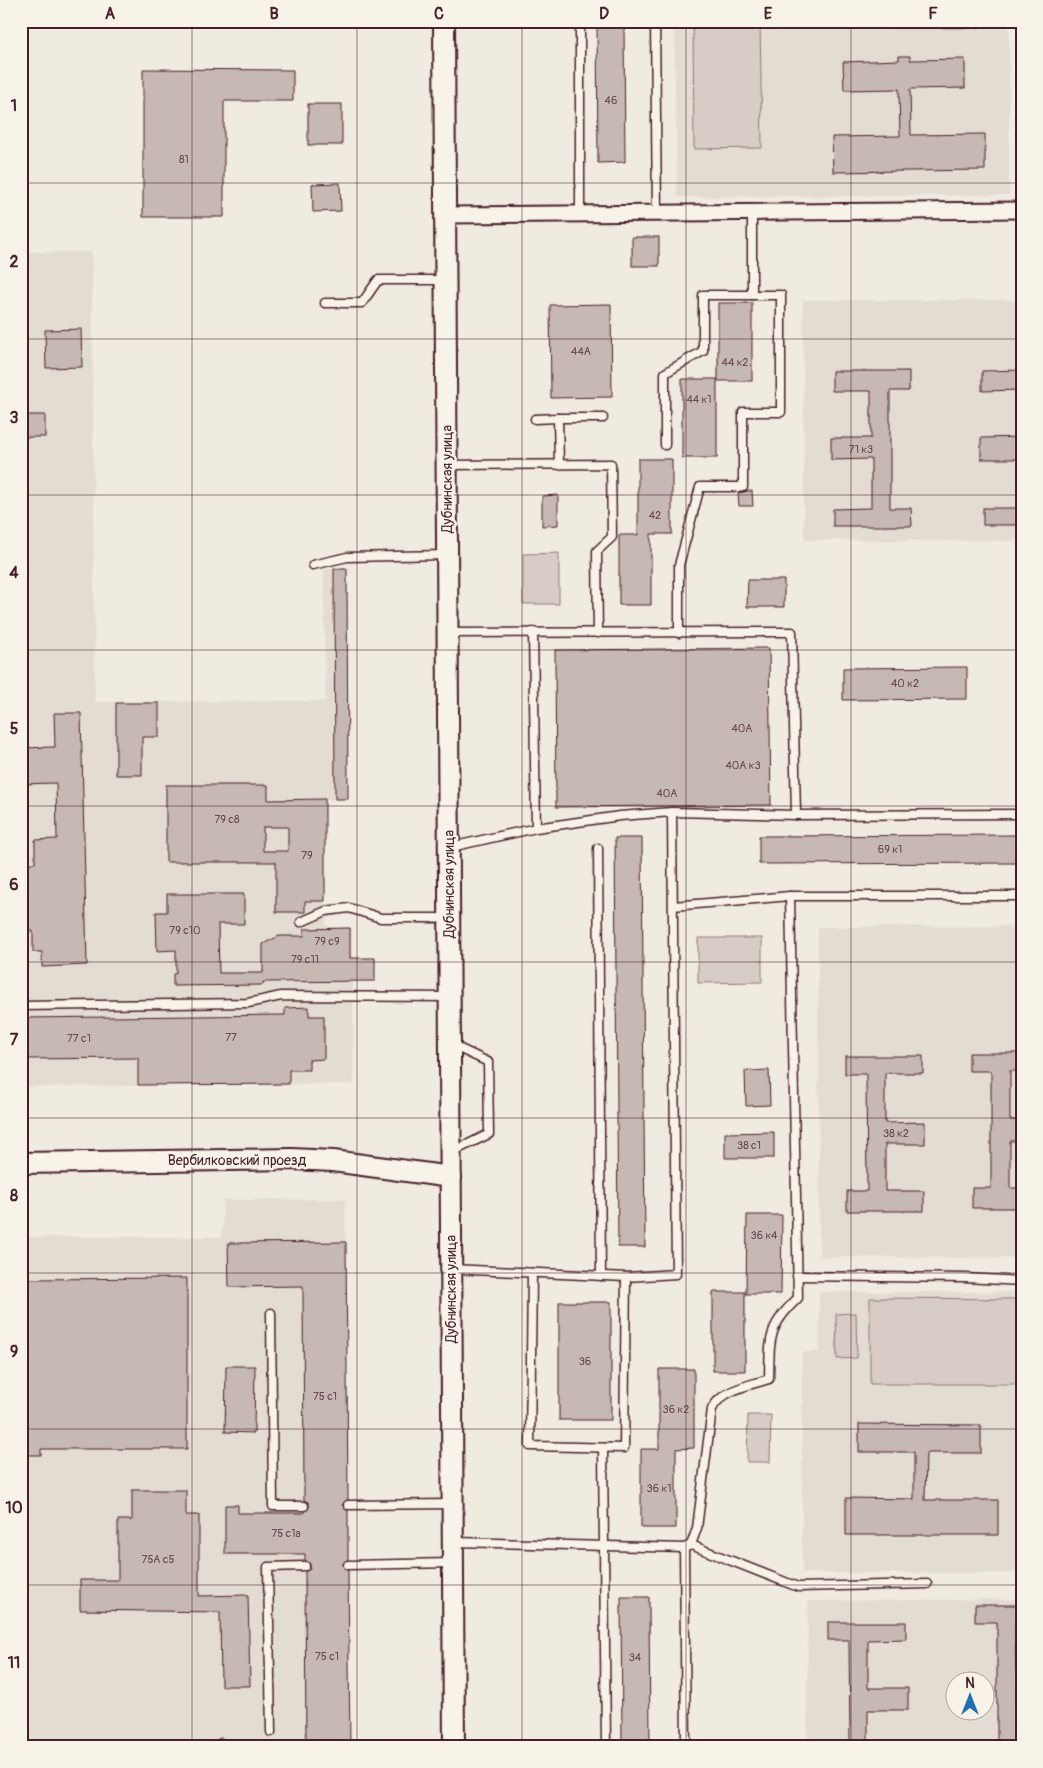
<svg xmlns="http://www.w3.org/2000/svg" width="1043" height="1768" viewBox="0 0 1043 1768" font-family="Pangolin,sans-serif">
  <style>
    .built { fill: #e3dcd2; fill-rule: evenodd }
    .green { fill: #d8cdc6; stroke: #917678 }
    .building { fill: #c6b8b3; stroke: #4a1f2b; fill-rule: evenodd }
    .lines { fill: none; stroke-linecap: round; stroke-linejoin: round }
    .service-casing { stroke: #4a1f2b; stroke-width: 11 }
    .minor-casing { stroke: #4a1f2b; stroke-width: 19 }
    .tertiary-casing { stroke: #4a1f2b; stroke-width: 24 }
    .service { stroke: #f7f3e8; stroke-width: 8 }
    .minor { stroke: #f7f3e8; stroke-width: 15 }
    .tertiary { stroke: #f7f3e8; stroke-width: 20 }
    .grid { fill: none; stroke: #4a1f2b; stroke-width: 1; stroke-opacity: 0.55 }
    .labels { text-anchor: middle; dominant-baseline: central; stroke-width: 5; stroke-linejoin: round; paint-order: stroke }
    .number-label { font-size: 11px; fill: #69454d }
    .street-label { font-size: 14px; fill: #4a1f2b; stroke: #f7f3e8 }
    .neatline { fill: none; stroke: #4a1f2b; stroke-width: 2 }
    .grid-label { font-size: 16px; text-anchor: middle; font-weight: bold; fill: #4a1f2b }
  </style>
  <rect width="100%" height="100%" fill="#f0ebe0"/>
  <filter id="ink" filterUnits="userSpaceOnUse"><feTurbulence type="fractalNoise" baseFrequency=".02" numOctaves="2"/><feDisplacementMap in="SourceGraphic" scale="10" xChannelSelector="R" yChannelSelector="G"/><feConvolveMatrix kernelMatrix="1 2 1 2 8 2 1 2 1" color-interpolation-filters="sRGB"/></filter>
  <g filter="url(#ink)">
    <g class="built">
      <polygon points="674,21 1009,21 1009,195 677,197"/>
      <polygon points="21,252 92,252 95,702 325,701 324,569 347,569 348,799 325,800 325,901 327,927 352,927 354,1084 21,1087"/>
      <polygon points="803,300 1022,300 1022,541 804,540"/>
      <polygon points="1022,926 1022,1258 819,1257 818,927"/>
      <polygon points="345,1199 350,1747 21,1747 21,1237 222,1237 223,1200"/>
      <polygon points="819,1292 1022,1292 1022,1573 802,1573 802,1352 819,1352"/>
      <path d="M1022,1599V1747H807L808,1601ZM956,1680H986V1710H956Z"/>
    </g>
    <g class="green">
      <polygon points="693,21 760,21 762,148 694,149"/>
      <rect x="889" y="21" width="90" height="7"/>
      <polygon points="559,553 559,604 523,604 523,554"/>
      <polygon points="698,938 762,938 762,982 698,983"/>
      <polygon points="870,1298 1022,1299 1022,1384 870,1384"/>
      <polygon points="856,1313 857,1358 837,1359 836,1314"/>
      <polygon points="748,1415 771,1415 770,1462 747,1462"/>
    </g>
    <g class="building">
      <polygon points="597,21 624,21 625,162 598,163"/>
      <polygon points="899,56 910,56 910,60 965,59 965,88 910,89 911,135 985,134 985,170 833,172 832,137 900,136 899,89 844,90 843,62 899,60"/>
      <polygon points="143,69 293,70 293,101 224,101 224,217 143,217"/>
      <rect x="308" y="104" width="34" height="41"/>
      <polygon points="340,183 341,211 313,212 312,184"/>
      <rect x="632" y="237" width="27" height="29"/>
      <rect x="718" y="303" width="34" height="78"/>
      <polygon points="611,304 612,397 551,398 550,305"/>
      <polygon points="81,329 82,367 46,368 45,330"/>
      <polygon points="1022,370 1022,390 982,391 982,371"/>
      <polygon points="832,371 909,371 909,391 890,391 890,508 911,508 912,526 833,526 833,509 871,508 871,459 831,460 831,438 871,438 871,391 832,391"/>
      <rect x="682" y="379" width="35" height="79"/>
      <rect x="21" y="415" width="24" height="22"/>
      <polygon points="1022,437 1022,459 981,459 981,438"/>
      <polygon points="638,459 672,459 672,534 651,534 651,605 619,605 619,535 638,535"/>
      <polygon points="747,491 752,491 753,506 739,506 738,493"/>
      <polygon points="558,495 558,525 542,526 542,496"/>
      <rect x="983" y="508" width="39" height="17"/>
      <polygon points="334,569 347,569 348,799 335,799"/>
      <polygon points="748,580 784,580 784,607 747,607"/>
      <polygon points="769,648 771,805 556,807 555,650"/>
      <polygon points="967,667 967,699 843,700 843,668"/>
      <polygon points="116,703 159,703 159,737 142,737 142,775 116,775"/>
      <polygon points="54,713 81,713 87,965 42,967 42,952 33,952 33,931 26,931 24,863 35,863 35,840 57,839 56,783 21,784 21,748 55,747"/>
      <path d="M166,785H268V800L325,799V901H305V912H276V862H166ZM263,827H288V851H263Z"/>
      <polygon points="1022,835 1022,863 759,864 759,836"/>
      <polygon points="615,838 642,838 645,1247 618,1247"/>
      <polygon points="167,894 244,894 244,924 218,924 219,973 263,973 263,944 279,936 304,936 304,929 350,928 350,958 375,958 375,981 263,982 263,985 173,986 173,974 176,973 176,950 157,951 156,912 167,912"/>
      <polygon points="309,1007 309,1016 324,1016 324,1059 309,1060 309,1070 289,1070 289,1084 138,1085 138,1058 21,1059 21,1018 285,1015 285,1008"/>
      <polygon points="969,1053 1022,1053 1022,1071 1010,1071 1010,1120 1022,1120 1022,1141 1010,1141 1010,1188 1022,1188 1022,1208 972,1208 972,1188 991,1188 991,1071 969,1071"/>
      <polygon points="845,1056 923,1056 923,1073 885,1073 885,1123 925,1122 925,1144 885,1144 885,1191 924,1191 924,1211 847,1211 847,1191 867,1191 866,1074 845,1074"/>
      <polygon points="769,1070 770,1105 746,1106 745,1071"/>
      <polygon points="774,1132 774,1158 725,1158 725,1133"/>
      <polygon points="747,1215 782,1215 781,1294 746,1294"/>
      <polygon points="346,1242 348,1499 342,1505 348,1511 348,1559 342,1565 348,1571 350,1747 306,1747 305,1572 310,1569 310,1564 305,1560 305,1554 225,1554 225,1505 238,1505 238,1513 304,1513 309,1508 309,1503 304,1500 303,1286 229,1287 228,1243"/>
      <polygon points="187,1278 187,1449 41,1449 41,1455 21,1455 21,1279"/>
      <rect x="713" y="1292" width="32" height="79"/>
      <rect x="559" y="1302" width="52" height="118"/>
      <polygon points="226,1366 255,1366 254,1433 225,1432"/>
      <polygon points="659,1369 694,1369 694,1448 676,1449 676,1528 641,1528 641,1449 659,1449"/>
      <polygon points="859,1424 981,1425 981,1453 926,1453 925,1500 998,1500 998,1535 846,1535 846,1498 914,1499 914,1452 859,1452"/>
      <polygon points="132,1490 186,1490 186,1515 199,1515 199,1596 248,1595 250,1686 221,1686 220,1612 80,1610 80,1580 118,1580 118,1520 132,1520"/>
      <polygon points="621,1597 649,1597 650,1747 622,1747"/>
      <polygon points="975,1605 1022,1605 1022,1622 1015,1622 1016,1671 1022,1671 1022,1692 1016,1692 1016,1747 997,1747 997,1622 975,1622"/>
      <polygon points="828,1622 906,1622 906,1639 868,1640 868,1688 908,1688 908,1710 868,1710 868,1747 850,1747 849,1640 828,1640"/>
    </g>
    <g class="lines">
      <defs>
        <g id="service">
          <polyline points="580,21 580,213"/>
          <polyline points="655,21 657,213"/>
          <polyline points="325,303 362,303 378,280 444,280"/>
          <polyline points="535,419 558,418"/>
          <polyline points="665,445 665,373 703,351 703,295 752,295"/>
          <polyline points="447,465 611,464 612,537 597,551 598,633"/>
          <polyline points="559,465 558,418 603,418"/>
          <polyline points="313,565 347,557 445,555"/>
          <polyline points="533,632 536,828"/>
          <polyline points="448,633 792,632 796,815 672,812 620,816 536,828 451,847"/>
          <polyline points="679,633 679,565 700,487 743,487 743,412 781,412 781,295 752,295 752,212"/>
          <polyline points="796,815 1022,814"/>
          <polyline points="598,848 601,1276"/>
          <polyline points="673,906 790,896 1022,896"/>
          <polyline points="301,922 326,911 349,908 381,918 447,918"/>
          <polyline points="21,1006 248,1003 281,996 450,997"/>
          <polyline points="452,1045 488,1062 489,1134 452,1152"/>
          <polyline points="451,1269 626,1277 676,1274 672,812"/>
          <polyline points="532,1273 530,1446 624,1448 626,1277"/>
          <polyline points="797,1276 965,1278 1022,1281"/>
          <polyline points="271,1313 273,1506 304,1506"/>
          <polyline points="603,1448 606,1747"/>
          <polyline points="348,1505 452,1504"/>
          <polyline points="455,1542 684,1548 686,1747"/>
          <polyline points="691,1545 798,1587 927,1584"/>
          <path d="M684,1548L691,1545L697,1528L712,1409C721,1390 750,1385 769,1379C770,1339 767,1327 798,1298L790,896"/>
          <polyline points="348,1565 452,1563"/>
          <polyline points="271,1732 268,1567 305,1566"/>
          <polyline points="221,1743 221,1747"/>
        </g>
        <polyline id="minor" points="447,215 1022,210"/>
        <g id="tertiary">
          <polyline points="444,21 454,1747"/>
          <polyline points="21,1163 292,1159 333,1161 451,1177"/>
        </g>
      </defs>
      <use href="#service" class="service-casing"/>
      <use href="#minor" class="minor-casing"/>
      <use href="#tertiary" class="tertiary-casing"/>
      <use href="#service" class="service"/>
      <use href="#minor" class="minor"/>
      <use href="#tertiary" class="tertiary"/>
    </g>
  </g>
  <path class="grid" d="M192,21V1747M357,21V1747M522,21V1747M686,21V1747M851,21V1747M21,183H1022M21,339H1022M21,495H1022M21,650H1022M21,806H1022M21,962H1022M21,1118H1022M21,1273H1022M21,1429H1022M21,1585H1022"/>
  <g class="labels">
    <g class="number-label">
      <text x="611" y="100">46</text>
      <text x="184" y="159">81</text>
      <text x="581" y="351">44А</text>
      <text x="735" y="362">44 к2</text>
      <text x="699" y="399">44 к1</text>
      <text x="861" y="449">71 к3</text>
      <text x="655" y="515">42</text>
      <text x="905" y="683">40 к2</text>
      <text x="742" y="728">40А</text>
      <text x="743" y="765">40А к3</text>
      <text x="667" y="793">40А</text>
      <text x="227" y="819">79 с8</text>
      <text x="890" y="849">69 к1</text>
      <text x="307" y="855">79</text>
      <text x="185" y="930">79 с10</text>
      <text x="327" y="941">79 с9</text>
      <text x="305" y="959">79 с11</text>
      <text x="231" y="1037">77</text>
      <text x="79" y="1038">77 с1</text>
      <text x="896" y="1133">38 к2</text>
      <text x="749" y="1145">38 с1</text>
      <text x="764" y="1235">36 к4</text>
      <text x="585" y="1361">36</text>
      <text x="325" y="1396">75 с1</text>
      <text x="676" y="1409">36 к2</text>
      <text x="659" y="1488">36 к1</text>
      <text x="286" y="1533">75 c1a</text>
      <text x="158" y="1559">75А с5</text>
      <text x="327" y="1656">75 c1</text>
      <text x="635" y="1657">34</text>
    </g>
    <g class="street-label">
      <text transform="translate(447 479) rotate(-90)">Дубнинская улица</text>
      <text transform="translate(449 884) rotate(-90)">Дубнинская улица</text>
      <text x="237" y="1160">Вербилковский проезд</text>
      <text transform="translate(451 1289) rotate(-90)">Дубнинская улица</text>
    </g>
  </g>
  <rect width="1043" height="1768" fill="none" stroke="#f7f3e8" stroke-width="55"/>
  <g transform="translate(970 1696)"><circle r="24" fill="#f7f3e8" stroke="#b29e9c"/>
  <path d="M0-4L9 19L0 12L-9 19Z" fill="#1f6fb2"/>
  <text y="-8" font-size="14" font-weight="bold" text-anchor="middle" fill="#4a1f2b">N</text>
  </g>
  <rect x="28" y="28" width="988" height="1712" class="neatline"/>
  <g class="grid-label">
    <text x="110" y="19">A</text>
    <text x="274" y="19">B</text>
    <text x="439" y="19">C</text>
    <text x="604" y="19">D</text>
    <text x="768" y="19">E</text>
    <text x="933" y="19">F</text>
    <text x="14" y="111">1</text>
    <text x="14" y="267">2</text>
    <text x="14" y="423">3</text>
    <text x="14" y="578">4</text>
    <text x="14" y="734">5</text>
    <text x="14" y="890">6</text>
    <text x="14" y="1045">7</text>
    <text x="14" y="1201">8</text>
    <text x="14" y="1357">9</text>
    <text x="14" y="1513">10</text>
    <text x="14" y="1668">11</text>
  </g>
</svg>
